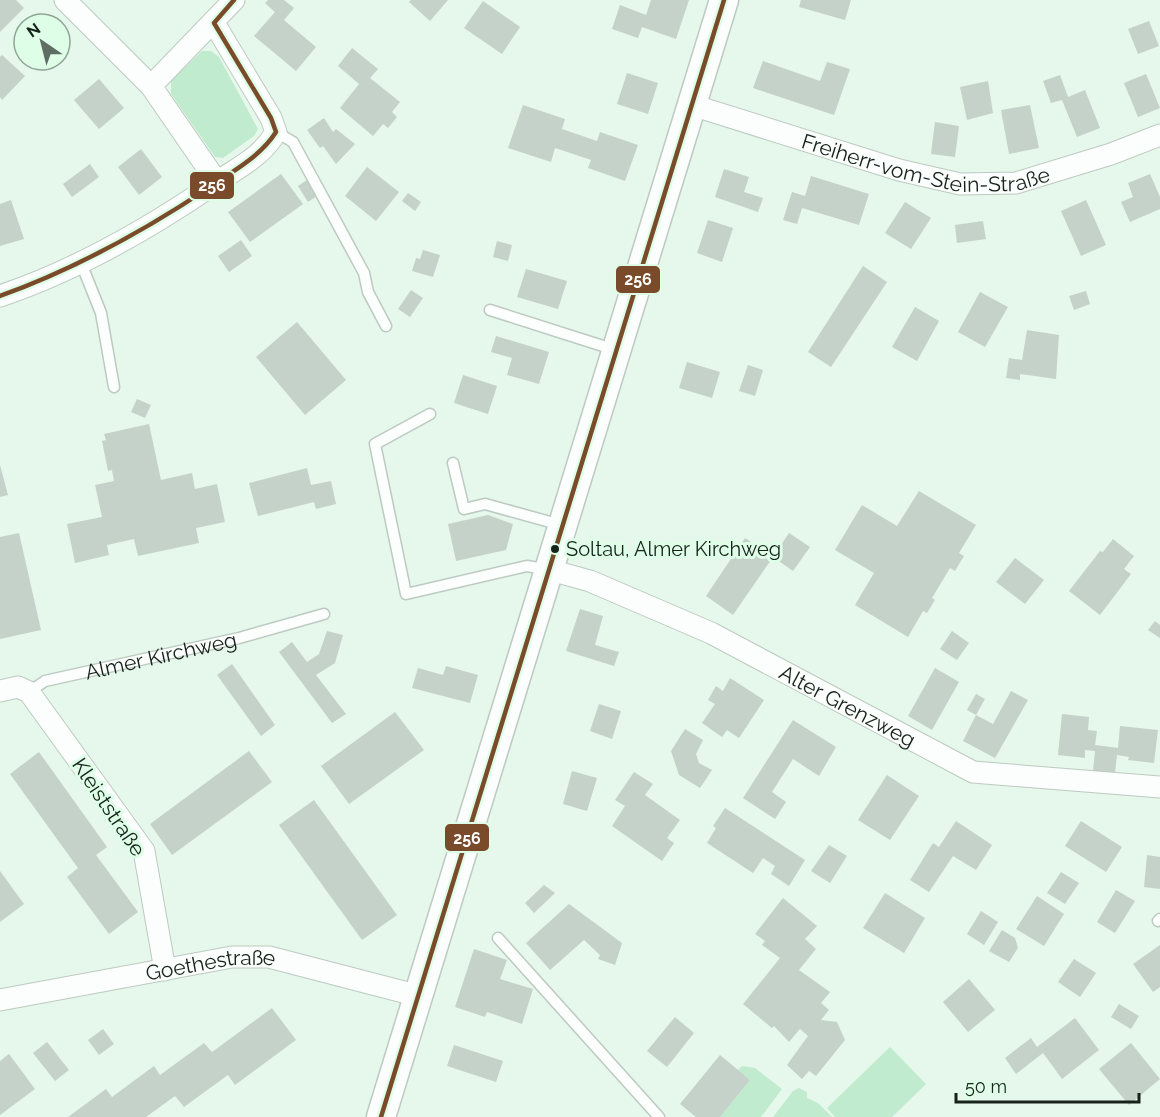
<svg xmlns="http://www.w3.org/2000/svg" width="1160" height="1117" viewBox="0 0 1160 1117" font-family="Raleway,sans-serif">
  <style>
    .green { fill: #c1ebcf }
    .building { fill: #c5d2c9 }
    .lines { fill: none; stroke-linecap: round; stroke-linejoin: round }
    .lane-casing { stroke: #bdcac1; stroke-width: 13 }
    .street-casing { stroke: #bdcac1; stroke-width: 23 }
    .secondary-casing { stroke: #bdcac1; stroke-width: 31 }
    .lane { stroke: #fbfefc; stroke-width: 10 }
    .street { stroke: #fbfefc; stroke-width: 21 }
    .secondary { stroke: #fbfefc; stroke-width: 28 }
    .bus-1-casing { stroke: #dffee8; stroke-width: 9 }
    .bus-1 { stroke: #7a4b2a; stroke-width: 4.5 }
    .bus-dot { fill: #17221b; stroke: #dffee8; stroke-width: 2 }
    .labels { text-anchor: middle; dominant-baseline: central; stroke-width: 6; stroke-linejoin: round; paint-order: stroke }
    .bus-label { font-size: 20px; fill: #17221b; stroke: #dffee8; text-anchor: start }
    .street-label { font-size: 21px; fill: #17221b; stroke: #dffee8 }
    .line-badge { stroke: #dffee8; stroke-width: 2 }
    .badge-label { font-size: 16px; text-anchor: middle; font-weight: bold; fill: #fff }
  </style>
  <rect width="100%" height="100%" fill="#e6f7eb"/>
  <g class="green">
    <polygon points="202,51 211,51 219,57 258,129 254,136 223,158 215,157 171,94 171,81"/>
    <polygon points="890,1047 926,1084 892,1117 835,1117 827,1108"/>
    <polygon points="742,1066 755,1068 782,1089 761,1117 720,1117 750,1080 738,1070"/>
    <polygon points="799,1088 807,1092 807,1098 818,1103 832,1117 773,1117 793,1091"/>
  </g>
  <g class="building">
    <polygon points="0,0 16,0 24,8 0,32"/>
    <polygon points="268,0 284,0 294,8 284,20 316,47 296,71 254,36 275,12 265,3"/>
    <polygon points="411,0 448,0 430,21 409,2"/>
    <polygon points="651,0 689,0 676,39 642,27 638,38 612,29 620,5 646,15"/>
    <polygon points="801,0 851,0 845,20 799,7"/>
    <polygon points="483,1 520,27 502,54 464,28"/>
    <polygon points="1149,21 1159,46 1138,54 1128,29"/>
    <polygon points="352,48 378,69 370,78 400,102 392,112 397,117 388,128 383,124 373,136 340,108 359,84 338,66"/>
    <polygon points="2,55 25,76 2,100 0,97 0,57"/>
    <polygon points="763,61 820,81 827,62 850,69 834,115 753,88"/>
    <polygon points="627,73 658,83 648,114 617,104"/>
    <polygon points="1146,74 1160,108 1138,117 1124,83"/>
    <polygon points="1060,75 1068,97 1085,90 1100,128 1077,137 1062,100 1051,103 1043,81"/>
    <polygon points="99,79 124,108 99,129 74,100"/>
    <polygon points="988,81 993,113 967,120 960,87"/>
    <polygon points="523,105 565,119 562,129 597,141 600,132 638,145 625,181 588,168 591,160 555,148 551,162 508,148"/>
    <polygon points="1030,105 1039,148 1009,154 1001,110"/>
    <polygon points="324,118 333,132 336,129 355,144 336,164 323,146 320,148 307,130"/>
    <polygon points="935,122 959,126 955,157 931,154"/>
    <polygon points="141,149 162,177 139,195 118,167"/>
    <polygon points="90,164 99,177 72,197 63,184"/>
    <polygon points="367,167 399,192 376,221 345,196"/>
    <polygon points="724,169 749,177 744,192 763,198 758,212 715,197"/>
    <polygon points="281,174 303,204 250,242 228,212"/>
    <polygon points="1150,174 1160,197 1160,209 1130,222 1121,202 1133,197 1128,183"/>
    <polygon points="811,176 869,194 859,225 802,208 797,224 783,220 792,192 805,196"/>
    <polygon points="307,180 317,196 308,202 298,186"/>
    <polygon points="408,193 421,202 415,211 402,201"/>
    <polygon points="11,200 24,239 0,246 0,204"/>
    <polygon points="1086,200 1106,245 1081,256 1061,211"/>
    <polygon points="905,202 931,218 911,249 885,233"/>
    <polygon points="708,220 733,228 722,262 697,253"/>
    <polygon points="983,221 986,239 957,243 955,225"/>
    <polygon points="241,240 252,256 229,272 218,256"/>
    <polygon points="497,241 512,245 508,261 493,257"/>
    <polygon points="423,250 440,255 433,277 412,271 416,258 420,259"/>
    <polygon points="863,266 887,282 831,367 808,352"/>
    <polygon points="526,269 567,281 558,309 517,297"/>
    <polygon points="411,290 423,298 410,317 398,309"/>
    <polygon points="1086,291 1090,304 1074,310 1069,296"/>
    <polygon points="980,292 1008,307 985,347 958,332"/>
    <polygon points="915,307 939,321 917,361 892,347"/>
    <polygon points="297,322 346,380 305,415 256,357"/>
    <polygon points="1027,330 1059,335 1056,379 1020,374 1020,380 1006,378 1009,358 1022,360"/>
    <polygon points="496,336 549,352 539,384 507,375 512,358 491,352"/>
    <polygon points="687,362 720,372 712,398 679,388"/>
    <polygon points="748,365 763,370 755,396 739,391"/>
    <polygon points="463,375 497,386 488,414 454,403"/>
    <polygon points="137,399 151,405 145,418 131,412"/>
    <polygon points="149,424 161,480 192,473 195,489 217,484 225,522 196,528 199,543 138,556 134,539 107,545 109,555 75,563 67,524 102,517 95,485 114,481 112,470 108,471 102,441 106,440 104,434"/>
    <polygon points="0,465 8,495 0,497"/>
    <polygon points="307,468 311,485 331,481 336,504 316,509 314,502 258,516 249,483"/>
    <polygon points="919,491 976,525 959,553 964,556 955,571 950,568 932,598 935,600 927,613 923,611 908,637 855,605 874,573 835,550 862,505 897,526"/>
    <polygon points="488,515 513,524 506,550 456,561 448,524"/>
    <polygon points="19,533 41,630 0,639 0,537"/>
    <polygon points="789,533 810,547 793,571 773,557"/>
    <polygon points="745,538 773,557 733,615 706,596"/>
    <polygon points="1113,539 1134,556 1124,569 1131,574 1100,615 1069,591 1100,551 1103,552"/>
    <polygon points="1015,558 1044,580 1025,604 996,582"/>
    <polygon points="580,609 603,616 595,645 619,652 614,666 566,651"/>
    <polygon points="1155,621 1160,625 1160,638 1148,630"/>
    <polygon points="327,631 343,635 335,663 316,675 346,714 332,723 279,652 292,642 307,662 319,654"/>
    <polygon points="952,631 969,643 957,660 940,649"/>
    <polygon points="232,664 275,725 261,736 217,675"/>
    <polygon points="446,666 478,675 470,703 412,688 418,668 443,675"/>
    <polygon points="935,668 959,682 932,730 908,716"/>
    <polygon points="730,678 764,700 739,738 727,730 722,737 702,723 715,704 708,700 716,686 723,691"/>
    <polygon points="1011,691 1028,700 995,758 963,741 976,715 967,710 976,694 985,699 976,715 993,724"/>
    <polygon points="599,704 621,711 612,739 590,731"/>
    <polygon points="395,712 424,750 349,804 321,766"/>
    <polygon points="1062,714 1089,717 1088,730 1097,731 1095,745 1118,748 1120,726 1158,730 1154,763 1128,760 1129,757 1117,755 1115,773 1093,771 1095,751 1085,750 1085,758 1058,755"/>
    <polygon points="793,720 836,747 819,776 793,759 772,792 786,802 775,819 743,798"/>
    <polygon points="685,729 703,740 696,754 699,763 712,770 700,788 679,775 671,751"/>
    <polygon points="249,751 272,782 172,855 150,824"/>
    <polygon points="39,752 107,847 96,855 138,912 109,934 67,877 78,868 10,774"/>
    <polygon points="572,771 597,778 587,811 563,804"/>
    <polygon points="634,772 653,784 645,795 680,820 667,838 674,843 662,861 612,826 625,806 615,800"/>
    <polygon points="887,775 919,796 890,840 858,820"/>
    <polygon points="314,800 397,915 362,940 279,825"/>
    <polygon points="725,808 805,860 789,886 771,874 775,866 763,858 753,873 707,843 716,828 713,826"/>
    <polygon points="956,821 992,845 976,870 953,856 929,892 910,880 933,843 939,847"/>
    <polygon points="1081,821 1122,847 1106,872 1065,846"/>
    <polygon points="829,845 847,856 830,883 811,871"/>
    <polygon points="1147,855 1160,857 1160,889 1144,887"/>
    <polygon points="0,871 24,904 0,922"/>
    <polygon points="1061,872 1079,883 1065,904 1047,893"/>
    <polygon points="544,885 555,893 534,913 525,903"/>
    <polygon points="1116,890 1135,901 1115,933 1097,922"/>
    <polygon points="885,893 925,918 904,953 863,928"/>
    <polygon points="1037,896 1064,914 1044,946 1016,929"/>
    <polygon points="783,898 817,926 805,939 816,949 799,970 830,992 821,1003 829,1010 821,1020 837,1022 845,1040 816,1076 809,1071 802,1079 787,1065 808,1036 800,1029 789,1042 774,1026 772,1028 743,1004 780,958 762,945 765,941 755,934"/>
    <polygon points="569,904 622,943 615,965 598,959 600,955 584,940 550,970 526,943"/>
    <polygon points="981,911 998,922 984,945 967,934"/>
    <polygon points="1002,930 1015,938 1018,948 1009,962 989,951"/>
    <polygon points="1160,945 1160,987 1153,992 1133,964"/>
    <polygon points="474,949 507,960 500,979 533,989 522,1024 487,1012 485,1017 455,1007"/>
    <polygon points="1074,959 1096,973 1080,997 1058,982"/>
    <polygon points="969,979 995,1010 968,1032 943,1002"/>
    <polygon points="1119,1004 1139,1016 1131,1029 1111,1017"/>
    <polygon points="272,1008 296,1040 235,1085 228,1075 184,1107 175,1096 146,1117 68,1117 106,1089 112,1097 154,1066 160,1075 204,1043 212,1052"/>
    <polygon points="675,1017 694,1033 667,1067 647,1051"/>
    <polygon points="1075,1018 1099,1050 1062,1079 1043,1053 1016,1074 1005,1058 1031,1038 1037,1047"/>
    <polygon points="103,1029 114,1044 99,1055 88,1040"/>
    <polygon points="47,1042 69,1070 55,1081 33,1053"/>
    <polygon points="1131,1043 1160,1079 1129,1105 1099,1069"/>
    <polygon points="454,1045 503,1061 496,1082 447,1066"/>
    <polygon points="9,1054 35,1089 0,1115 0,1061"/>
    <polygon points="720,1055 750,1080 720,1117 696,1117 680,1104"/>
  </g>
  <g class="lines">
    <defs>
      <g id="lane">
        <polyline points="276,132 293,142 364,273 368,292 386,326"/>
        <polyline points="81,263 101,313 114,387"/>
        <polyline points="490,310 603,346"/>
        <polyline points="430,414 375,444 406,594 527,566 549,570"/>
        <polyline points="453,463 464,509 485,504 561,525"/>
        <path id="s1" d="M29,692L45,681L239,638L324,614"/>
        <polyline points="1158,921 1160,919"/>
        <polyline points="498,938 659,1117"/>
      </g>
      <g id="street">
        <polyline points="65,0 151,86 217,182"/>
        <polyline points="151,86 234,0"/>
        <path id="s2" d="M692,105L899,170L960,184L1016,183L1111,154L1160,135"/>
        <path d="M0,296C77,270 147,230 214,184C237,168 262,157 276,132L271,118L214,23"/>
        <path id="s3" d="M550,570L590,581L711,633L973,772L1160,787"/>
        <polyline points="0,691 18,687 29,692 144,851 165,970"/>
        <path id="s4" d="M0,1000L232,957H269L419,996"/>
      </g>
      <polyline id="secondary" points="381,1117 724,0"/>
    </defs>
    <use href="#lane" class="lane-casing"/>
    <use href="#street" class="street-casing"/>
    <use href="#secondary" class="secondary-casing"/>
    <use href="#lane" class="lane"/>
    <use href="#street" class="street"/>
    <use href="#secondary" class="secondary"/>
    <defs>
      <g id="bus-1">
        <path d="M0,296C75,269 144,231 210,187C234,170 260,157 276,132L271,118L214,23L234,0"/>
        <polyline points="381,1117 724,0"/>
      </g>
    </defs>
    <use href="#bus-1" class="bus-1-casing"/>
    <use href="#bus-1" class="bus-1"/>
  </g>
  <circle class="bus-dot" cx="555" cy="549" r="5"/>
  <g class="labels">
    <g class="bus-label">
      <text x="566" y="549">Soltau, Almer Kirchweg</text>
    </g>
    <g class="street-label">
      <text stroke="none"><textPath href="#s2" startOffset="243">Freiherr-vom-Stein-Straße</textPath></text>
      <text stroke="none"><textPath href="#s1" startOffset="138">Almer Kirchweg</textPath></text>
      <text stroke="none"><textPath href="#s3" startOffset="328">Alter Grenzweg</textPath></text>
      <text transform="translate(109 807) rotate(56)">Kleiststraße</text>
      <text stroke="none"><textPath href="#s4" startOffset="214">Goethestraße</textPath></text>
    </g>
  </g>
  <g class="line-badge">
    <rect x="189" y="171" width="46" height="29" rx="6" fill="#7a4b2a"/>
    <rect x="615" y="265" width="46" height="29" rx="6" fill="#7a4b2a"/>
    <rect x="444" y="823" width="46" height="29" rx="6" fill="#7a4b2a"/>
  </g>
  <g class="badge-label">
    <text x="212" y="191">256</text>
    <text x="638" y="285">256</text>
    <text x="467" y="844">256</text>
  </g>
  <g transform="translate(42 42) rotate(325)"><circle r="28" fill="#dffee8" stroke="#8fa696" stroke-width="1.5"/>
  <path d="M0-4.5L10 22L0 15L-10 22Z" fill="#5f6d64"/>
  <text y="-9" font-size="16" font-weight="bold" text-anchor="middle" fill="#17221b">N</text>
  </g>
  <path d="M956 1093v9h183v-9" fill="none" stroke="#17221b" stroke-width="3"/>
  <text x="965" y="1093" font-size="18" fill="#17221b" stroke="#dffee8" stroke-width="4.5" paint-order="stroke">50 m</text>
</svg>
